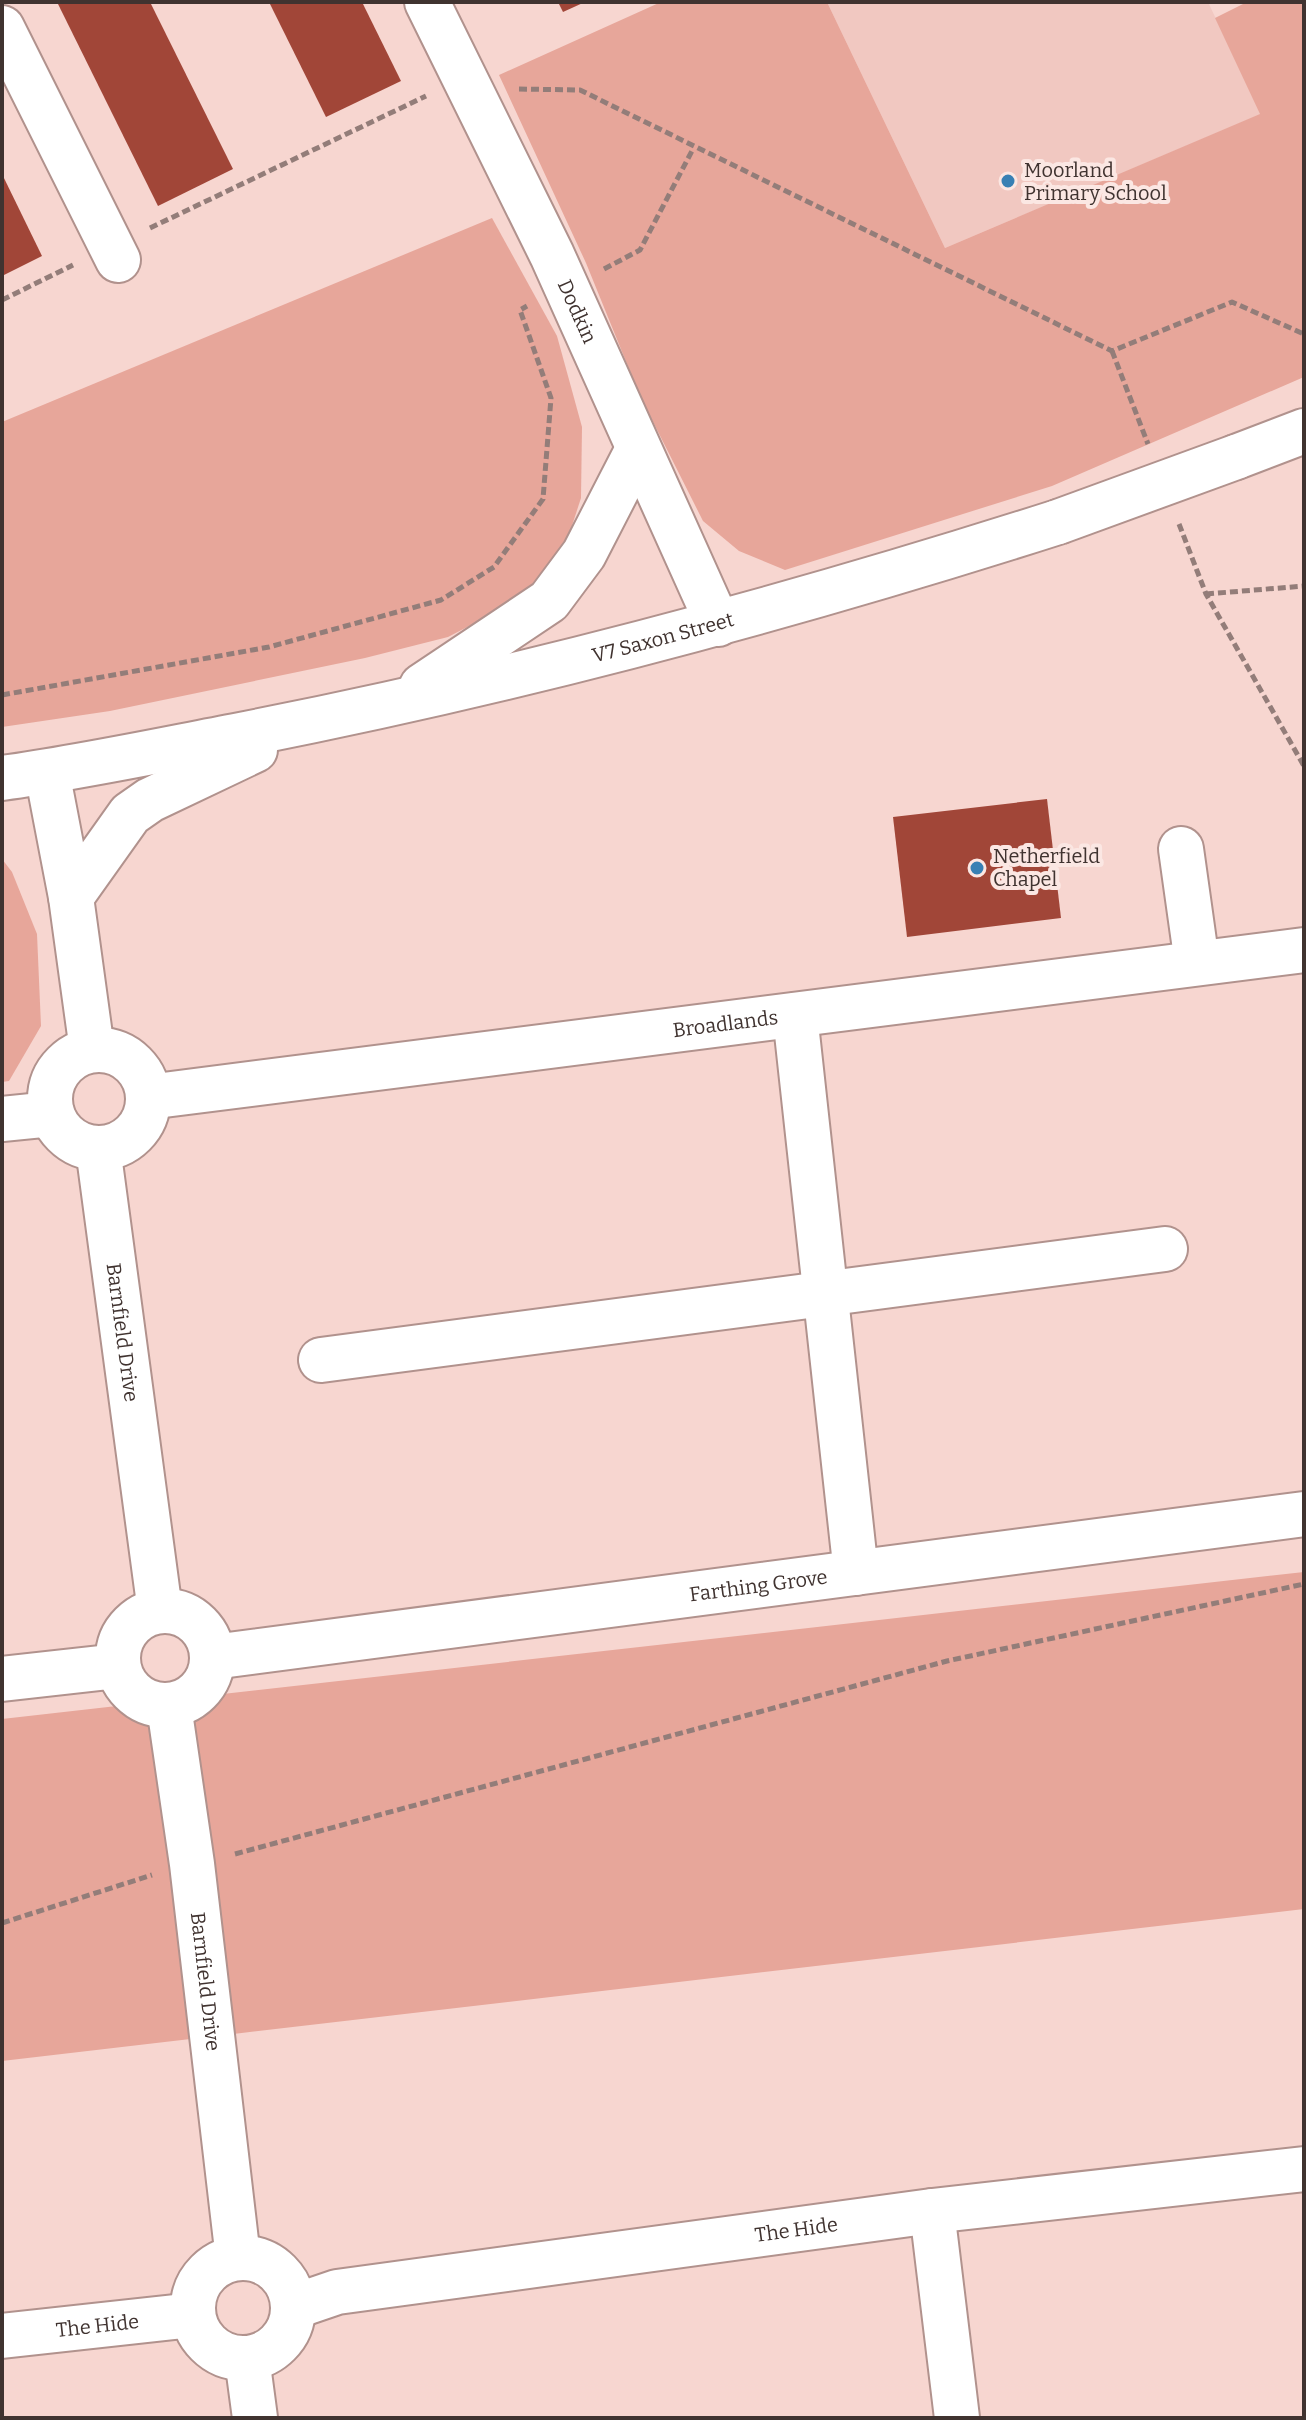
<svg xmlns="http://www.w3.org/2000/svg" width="1306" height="2420" viewBox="0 0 1306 2420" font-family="Bitter,serif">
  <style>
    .built { fill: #f1c8c1 }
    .green { fill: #e7a69a }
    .building { fill: #a14638 }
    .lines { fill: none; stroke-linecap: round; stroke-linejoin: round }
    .minor-casing { stroke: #b1928d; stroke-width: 48 }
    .major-casing { stroke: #b1928d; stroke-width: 48 }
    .path { stroke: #937d79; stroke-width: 5; stroke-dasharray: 8 4; stroke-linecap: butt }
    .minor { stroke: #fff; stroke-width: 44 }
    .major { stroke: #fff; stroke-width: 44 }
    .major-bridge-casing { stroke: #b1928d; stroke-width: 48; stroke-linecap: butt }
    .major-bridge { stroke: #fff; stroke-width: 44 }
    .poi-dot { fill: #3880b4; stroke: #fbe7e3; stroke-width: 3 }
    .labels { text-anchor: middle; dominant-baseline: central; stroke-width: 8; stroke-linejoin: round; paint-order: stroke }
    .poi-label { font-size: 20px; fill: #403330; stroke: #fbe7e3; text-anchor: start }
    .street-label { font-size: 20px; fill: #403330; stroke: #fbe7e3 }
  </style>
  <rect width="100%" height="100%" fill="#f7d6d0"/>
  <polygon class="built" points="827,2 1208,2 1261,114 945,248"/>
  <g class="green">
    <polygon points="661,2 827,2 945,248 1260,114 1215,18 1247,2 1304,2 1304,377 1052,486 785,570 739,551 703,521 640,396 586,263 499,75"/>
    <polygon points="492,218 557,336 582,427 581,498 567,541 529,595 448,637 365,658 110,711 2,727 2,422"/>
    <polygon points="2,859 12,872 37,934 41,1026 9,1081 2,1082"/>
    <polygon points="1304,1572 1304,1909 2,2061 2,1719"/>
  </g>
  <g class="building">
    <polygon points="57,2 150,2 233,169 158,206"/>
    <polygon points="269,2 362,2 401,81 326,117"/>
    <polygon points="558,2 585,2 563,12"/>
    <polygon points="2,174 42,256 2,276"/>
    <polygon points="1047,799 1061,918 907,937 893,817"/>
  </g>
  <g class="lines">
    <defs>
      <g id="minor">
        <path id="s1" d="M427,2L552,255L718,624"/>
        <polyline points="2,28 118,260"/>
        <polyline points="47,772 71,897 92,1050"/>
        <polyline points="1181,849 1197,963"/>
        <polyline points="795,1015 856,1573"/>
        <circle cx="99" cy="1099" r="49"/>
        <path id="s2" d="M148,1097L1304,950"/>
        <polyline points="2,1119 52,1114"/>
        <path id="s3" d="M98,1148L160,1611"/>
        <polyline points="321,1360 1165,1249"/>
        <circle cx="165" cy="1658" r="47"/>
        <path id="s4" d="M213,1657L1304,1514"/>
        <polyline points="2,1679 118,1666"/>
        <path id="s5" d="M169,1706L192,1864L238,2258"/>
        <polyline points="932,2211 957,2418"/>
        <circle cx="243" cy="2308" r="50"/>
        <path id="s6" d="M293,2307L337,2292L932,2211L1304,2169"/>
        <path id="s7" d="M2,2336L193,2315"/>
        <polyline points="247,2358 255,2418"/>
      </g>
      <g id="major">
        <polyline points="1236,457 1304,431"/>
        <polyline points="422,686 549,601 584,554 638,449"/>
        <path id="s8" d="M2,778C82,767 161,750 240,735C517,681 789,608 1058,522"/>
        <polyline points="71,897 130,814 150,800 255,750"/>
      </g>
    </defs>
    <use href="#minor" class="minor-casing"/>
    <use href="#major" class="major-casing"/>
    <g class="path">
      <polyline points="519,89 580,90 1112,351 1232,302 1304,334"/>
      <polyline points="150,228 426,96"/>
      <polyline points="604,269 640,250 693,149"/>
      <polyline points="2,300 73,265"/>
      <polyline points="1112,351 1148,444"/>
      <polyline points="1179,524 1206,594 1304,766"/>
      <polyline points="1206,594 1304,586"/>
      <polyline points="2,695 269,647 441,600 494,567 543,499 551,398 520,310 527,306"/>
      <polyline points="235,1854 947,1661 1304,1584"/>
      <polyline points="2,1923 152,1875"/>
    </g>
    <use href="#minor" class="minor"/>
    <use href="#major" class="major"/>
    <defs>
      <polyline id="major-bridge" points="1058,522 1236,457"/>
    </defs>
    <use href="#major-bridge" class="major-bridge-casing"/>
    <use href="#major-bridge" class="major-bridge"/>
  </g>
  <g class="poi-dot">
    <circle cx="1008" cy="181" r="8"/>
    <circle cx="977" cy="868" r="8"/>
  </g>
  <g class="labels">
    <g class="poi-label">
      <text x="1024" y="170">Moorland<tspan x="1024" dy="23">Primary School</tspan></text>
      <text x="993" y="856">Netherfield<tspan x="993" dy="23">Chapel</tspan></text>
    </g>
    <g class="street-label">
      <text stroke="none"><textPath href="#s1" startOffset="344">Dodkin</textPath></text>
      <text stroke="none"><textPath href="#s8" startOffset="676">V7 Saxon Street</textPath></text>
      <text stroke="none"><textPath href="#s2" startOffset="582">Broadlands</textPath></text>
      <text stroke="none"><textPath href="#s3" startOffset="186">Barnfield Drive</textPath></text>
      <text stroke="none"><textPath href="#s4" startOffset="550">Farthing Grove</textPath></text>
      <text stroke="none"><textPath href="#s5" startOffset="278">Barnfield Drive</textPath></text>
      <text stroke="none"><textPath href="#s6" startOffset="510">The Hide</textPath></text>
      <text stroke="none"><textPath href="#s7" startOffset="96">The Hide</textPath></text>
    </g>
  </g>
  <rect width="1306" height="2420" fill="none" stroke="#403330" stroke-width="8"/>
</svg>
